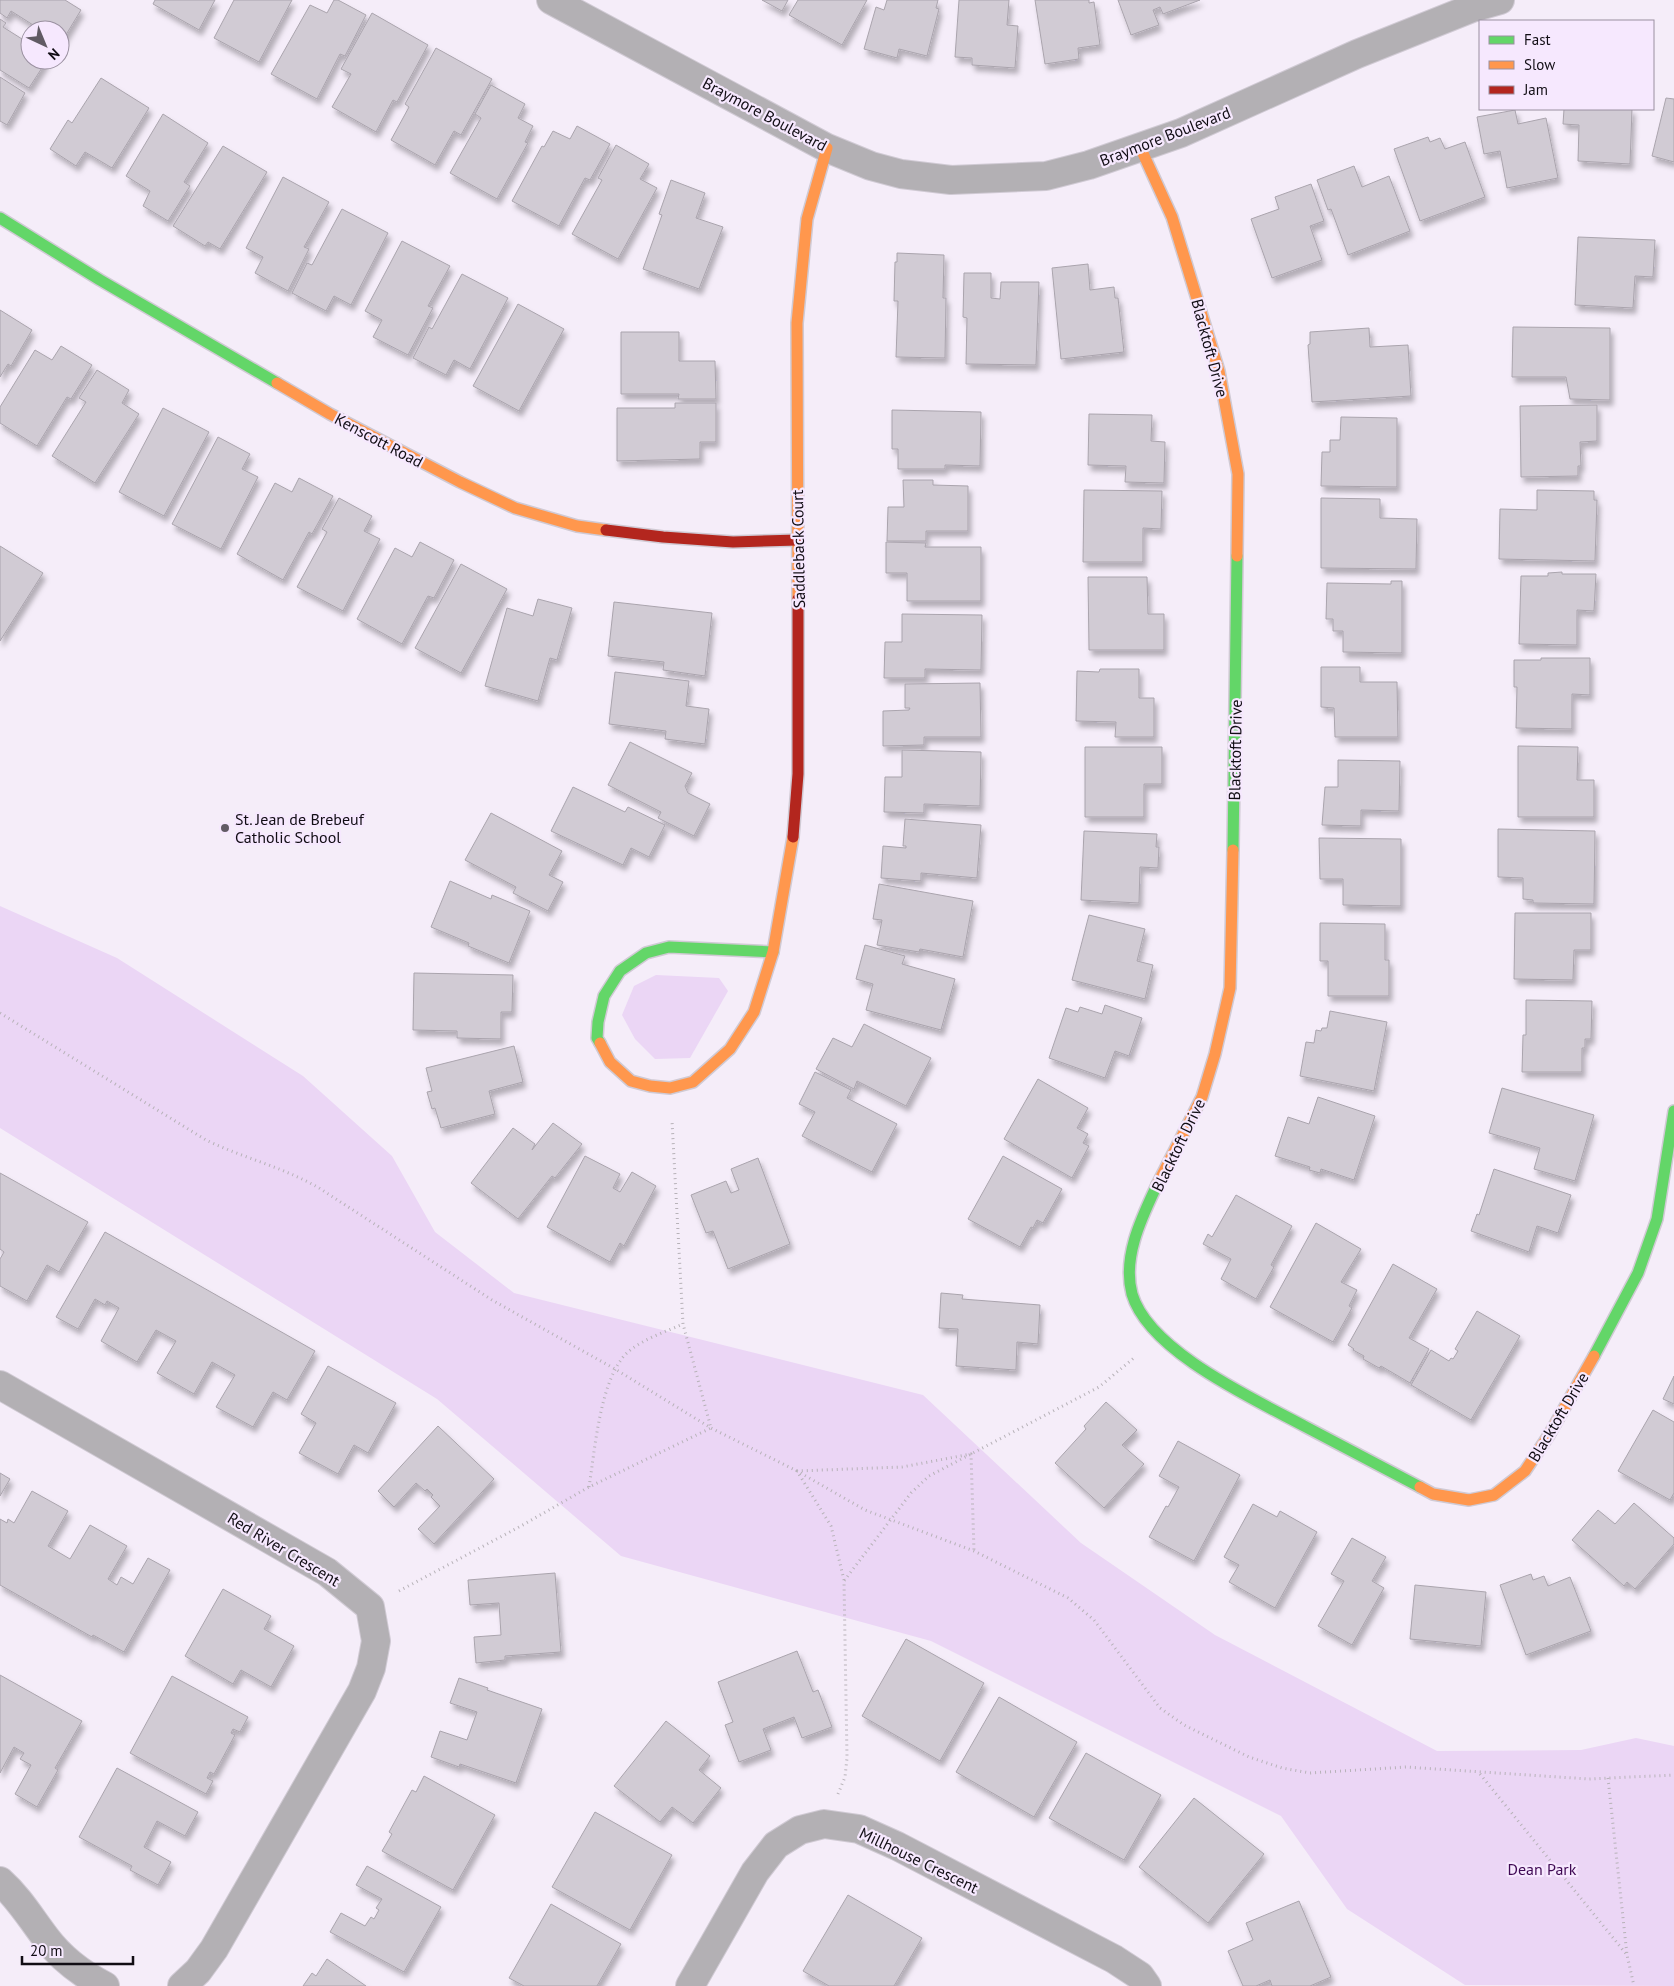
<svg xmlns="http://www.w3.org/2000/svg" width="1674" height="1986" viewBox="0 0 1674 1986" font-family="'PT Sans',sans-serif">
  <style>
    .green { fill: #ebd6f5 }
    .building { fill: #d1cbd4; stroke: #aaa4ad; filter: url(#shadow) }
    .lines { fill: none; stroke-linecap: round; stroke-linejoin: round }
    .street-casing { stroke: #d0cad4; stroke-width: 30 }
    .fast-casing { stroke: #d0cad4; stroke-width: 14 }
    .slow-casing { stroke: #d0cad4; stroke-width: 14 }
    .jam-casing { stroke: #d0cad4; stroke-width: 14 }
    .path { stroke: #b7b2b8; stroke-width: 3; stroke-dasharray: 1 4; stroke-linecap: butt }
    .street { stroke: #b3b0b4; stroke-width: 28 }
    .fast { stroke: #63d668; stroke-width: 11 }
    .slow { stroke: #ff974d; stroke-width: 11 }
    .jam { stroke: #b3261e; stroke-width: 11 }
    .poi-dot { fill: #615b64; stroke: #f6e8fe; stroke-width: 2 }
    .labels { text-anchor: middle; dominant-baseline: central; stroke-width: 4.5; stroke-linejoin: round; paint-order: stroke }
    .street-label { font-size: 16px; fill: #110d14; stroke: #f6e8fe }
    .poi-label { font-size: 16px; fill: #110d14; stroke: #f6e8fe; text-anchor: start }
    .park-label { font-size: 16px; fill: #3f0954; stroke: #f6e8fe }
  </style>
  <defs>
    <filter id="shadow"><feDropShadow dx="3" dy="5.5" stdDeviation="2.5" flood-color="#0004"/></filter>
  </defs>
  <rect width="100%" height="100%" fill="#f5edf9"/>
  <g class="green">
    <polygon points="0,906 117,958 303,1076 392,1156 435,1232 514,1293 923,1395 1081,1543 1215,1635 1437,1751 1581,1750 1636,1738 1674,1746 1674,1986 1465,1985 1347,1909 1281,1816 931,1641 621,1556 437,1399 0,1128"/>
    <polygon points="656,975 719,978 728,991 690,1058 655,1059 635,1039 622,1015 634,986"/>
  </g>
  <g class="building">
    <polygon points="0,0 65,0 81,10 61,43 60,30 41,30 11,11 7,18 0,13"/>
    <polygon points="155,0 215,0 199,30 153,4"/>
    <polygon points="234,0 292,0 259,62 214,38"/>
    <polygon points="334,0 338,0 366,15 345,56 340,54 317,99 271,74 310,5 327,13"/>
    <polygon points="762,0 788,0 782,11"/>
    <polygon points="798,0 867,0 842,45 789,15"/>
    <polygon points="887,0 938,0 936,8 939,9 927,56 899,49 897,58 864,49 876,7 884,10"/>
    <polygon points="959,0 1009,0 1007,25 1018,26 1015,68 972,65 972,58 955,57"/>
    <polygon points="1035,0 1089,0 1089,3 1094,2 1100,45 1078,48 1079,59 1045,64"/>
    <polygon points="1118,0 1200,0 1163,14 1160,7 1153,10 1159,25 1131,35"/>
    <polygon points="372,13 428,45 397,102 393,100 376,132 332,107 351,74 341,69"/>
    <polygon points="0,19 6,23 3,27 30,44 30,60 47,60 29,88 0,70"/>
    <polygon points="436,48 492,79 461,135 454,131 435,165 391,140 409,107 405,104"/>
    <polygon points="0,77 25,93 7,125 0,121"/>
    <polygon points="101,78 149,108 112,168 85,152 76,166 50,149 68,120 72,123"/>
    <polygon points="491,85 525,104 518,118 533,126 525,142 528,143 497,199 450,173 481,118 475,114"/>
    <polygon points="1666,98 1674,99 1674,162 1652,156"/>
    <polygon points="1564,109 1632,109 1630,164 1578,161 1579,125 1563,124"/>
    <polygon points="1515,110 1518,124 1546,118 1558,178 1507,188 1500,151 1484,154 1477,117"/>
    <polygon points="163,114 208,143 184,182 190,186 168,221 143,206 150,191 126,176"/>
    <polygon points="577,126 610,144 590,180 585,178 559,226 512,201 542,146 544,147 553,131 570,139"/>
    <polygon points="1428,137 1430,142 1440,138 1445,149 1465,142 1485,197 1420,221 1394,149"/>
    <polygon points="616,145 649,164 640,179 657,188 618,259 572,234 602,180 598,178"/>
    <polygon points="223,146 267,172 220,249 208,242 205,246 173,226"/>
    <polygon points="1354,166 1362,187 1389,176 1410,231 1348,255 1331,209 1328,210 1317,180"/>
    <polygon points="283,177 329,202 304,247 309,249 288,291 255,273 263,257 246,248"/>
    <polygon points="671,180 705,193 696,218 723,227 699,289 643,269 662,215 659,214"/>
    <polygon points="1311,184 1324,221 1310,226 1322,260 1272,278 1251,219 1279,209 1275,197"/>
    <polygon points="342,209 388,233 351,305 334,296 326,311 292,293 307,263 312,265"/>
    <polygon points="1578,237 1655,240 1653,277 1635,276 1633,308 1575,305"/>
    <polygon points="402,241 450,266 428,306 433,308 408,355 373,337 382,320 365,311"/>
    <polygon points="897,253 944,255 943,298 946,298 945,358 896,357 898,301 894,301 895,262 897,262"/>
    <polygon points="1088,264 1090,290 1114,287 1115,298 1118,298 1124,352 1061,359 1052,268"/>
    <polygon points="964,273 991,273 991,298 1000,299 1001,282 1039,282 1036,365 966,364 967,318 963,317"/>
    <polygon points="462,274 508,298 470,369 454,360 446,375 413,358 429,327 432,329"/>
    <polygon points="518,304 564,329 519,411 473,386"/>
    <polygon points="0,310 32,330 11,366 8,364 0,377"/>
    <polygon points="1513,327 1610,328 1610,400 1570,399 1566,377 1512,377"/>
    <polygon points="1369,328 1370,347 1408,345 1411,396 1312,402 1308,345 1310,344 1310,332"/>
    <polygon points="621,332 679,332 679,361 715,361 716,399 678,399 679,394 621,394"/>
    <polygon points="61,346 92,365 71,399 67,397 37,446 0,423 0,407 35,350 52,360"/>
    <polygon points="97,370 129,390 122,403 139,414 95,483 52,456 86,402 79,398"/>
    <polygon points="675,403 716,403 716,442 700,442 700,459 617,461 617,408 675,408"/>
    <polygon points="1597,405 1597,441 1580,442 1581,466 1578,466 1578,476 1521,477 1520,406"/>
    <polygon points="163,408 209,432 164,516 119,492"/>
    <polygon points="892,410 981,412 980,466 945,465 945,469 898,469 898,449 892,449"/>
    <polygon points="1089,414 1152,415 1151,441 1165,442 1164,483 1125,482 1126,466 1088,465"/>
    <polygon points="1341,417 1397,418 1397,487 1321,486 1322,452 1330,452 1330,440 1340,440"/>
    <polygon points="218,437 250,454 242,469 258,477 221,549 172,524"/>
    <polygon points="299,478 333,496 312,534 309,532 283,580 237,554 275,483 292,492"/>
    <polygon points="903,480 933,480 933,485 968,486 968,531 926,531 926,541 887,541 888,507 904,507"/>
    <polygon points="1084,490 1162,491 1161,529 1143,528 1143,562 1083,562"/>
    <polygon points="1537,490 1594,491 1594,500 1597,500 1595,561 1499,559 1500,509 1537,510"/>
    <polygon points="339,498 372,516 364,531 380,539 343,611 297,587 327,532 322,529"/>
    <polygon points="1321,498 1380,499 1380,518 1417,519 1416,569 1321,568"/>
    <polygon points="420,542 454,560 434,598 428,596 402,644 357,619 395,548 412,557"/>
    <polygon points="886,542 926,543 925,547 981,547 981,601 907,601 907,573 886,573"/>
    <polygon points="0,546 43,573 0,641"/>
    <polygon points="461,564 507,589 461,673 415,648"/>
    <polygon points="1562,572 1562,574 1596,574 1594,611 1577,610 1577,645 1519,644 1521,576 1548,576 1548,573"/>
    <polygon points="1088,577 1147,577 1148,614 1164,614 1164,650 1089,650"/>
    <polygon points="1391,581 1402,581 1402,653 1343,652 1343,631 1333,631 1333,619 1326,619 1327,583 1391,584"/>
    <polygon points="538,599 572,608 557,660 550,658 538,701 485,686 507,608 533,616"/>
    <polygon points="614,602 712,613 705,676 663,670 664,662 608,656"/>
    <polygon points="902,614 982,615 981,670 925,669 925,678 884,678 885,642 902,642"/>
    <polygon points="1541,658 1590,658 1590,695 1572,694 1572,729 1516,728 1517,687 1514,687 1514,660 1541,660"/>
    <polygon points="1321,667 1360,667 1360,682 1397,682 1398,737 1335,737 1334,708 1321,707"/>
    <polygon points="1100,669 1139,669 1139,698 1154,698 1154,737 1115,737 1116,722 1076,721 1077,671 1099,672"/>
    <polygon points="615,672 689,681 686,706 709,709 705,744 665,739 666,731 609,724"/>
    <polygon points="980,683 981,737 924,737 924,745 883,746 883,711 909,710 910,708 905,708 905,684"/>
    <polygon points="630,742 692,773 685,786 688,793 710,804 694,836 658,818 661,812 608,785"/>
    <polygon points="1518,746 1578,747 1577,780 1594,780 1594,817 1518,817"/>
    <polygon points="1085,747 1162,747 1162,784 1144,784 1144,817 1085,817"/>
    <polygon points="902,750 981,752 980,806 924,804 924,813 884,812 885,777 902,777"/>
    <polygon points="1338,760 1400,761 1399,811 1361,810 1361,826 1322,825 1325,787 1338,787"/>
    <polygon points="573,787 625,812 628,807 665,825 649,857 631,848 623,865 551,831"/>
    <polygon points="491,813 562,851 549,875 563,882 548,911 513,893 516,887 465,860"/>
    <polygon points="905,819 981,825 977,878 921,873 921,881 881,878 883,846 906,848 906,846 903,846"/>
    <polygon points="1498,829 1595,831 1594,904 1533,903 1533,900 1523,899 1523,878 1498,877"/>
    <polygon points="1084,831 1157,834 1156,847 1159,847 1158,868 1140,867 1139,903 1081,900"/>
    <polygon points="1319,838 1401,839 1401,906 1343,905 1343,879 1320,879"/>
    <polygon points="450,881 491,899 492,895 530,911 509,963 468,946 469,943 431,927"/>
    <polygon points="879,884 973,901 963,957 920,949 919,952 877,945 882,920 873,919"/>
    <polygon points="1515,913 1591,913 1591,950 1574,950 1573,980 1514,979"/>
    <polygon points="1089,915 1145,929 1137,961 1153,965 1145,999 1072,980"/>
    <polygon points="1320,923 1385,924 1385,960 1389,960 1389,996 1328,996 1328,961 1320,961"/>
    <polygon points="865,945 905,956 902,964 955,979 941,1030 866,1010 873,984 856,979"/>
    <polygon points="414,973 513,975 512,1012 501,1012 501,1039 457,1038 457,1031 413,1030"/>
    <polygon points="1526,1000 1592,1001 1591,1039 1585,1039 1585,1048 1582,1048 1582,1072 1522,1072 1523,1035 1526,1035"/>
    <polygon points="1105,1005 1142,1018 1129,1056 1115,1051 1105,1078 1049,1058 1066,1008 1078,1012 1080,1007 1102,1014"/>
    <polygon points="1330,1011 1387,1022 1374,1091 1300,1076 1306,1042 1314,1043 1316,1030 1321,1031 1322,1028 1327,1028"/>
    <polygon points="864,1024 931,1058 906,1106 857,1081 854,1089 816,1069 833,1038 852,1047"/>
    <polygon points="514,1046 523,1082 489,1091 495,1114 441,1128 435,1108 432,1109 427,1092 432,1091 426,1068"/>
    <polygon points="815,1072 851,1090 847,1098 897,1124 872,1172 802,1136 815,1112 799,1104"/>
    <polygon points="1038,1079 1088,1108 1077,1128 1088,1134 1083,1143 1089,1146 1072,1178 1004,1139"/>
    <polygon points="1502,1088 1594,1115 1575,1181 1534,1169 1540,1148 1489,1133"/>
    <polygon points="1318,1097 1375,1116 1354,1180 1321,1169 1320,1173 1309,1170 1310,1167 1275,1156 1288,1117 1309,1124"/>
    <polygon points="553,1123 582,1144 555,1178 552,1176 518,1219 471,1183 513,1128 535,1144 532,1150"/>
    <polygon points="585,1156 620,1174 613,1188 620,1192 632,1172 656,1186 624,1246 620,1243 610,1262 547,1227"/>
    <polygon points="1003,1156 1062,1189 1043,1223 1037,1220 1033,1228 1031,1227 1020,1247 968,1219"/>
    <polygon points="758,1158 790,1244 728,1269 713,1231 706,1233 691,1195 726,1181 731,1193 739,1190 731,1169"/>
    <polygon points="1494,1169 1571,1195 1558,1233 1537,1226 1529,1252 1471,1231 1477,1214 1479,1215"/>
    <polygon points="0,1173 88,1222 59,1272 47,1265 27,1301 0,1286 0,1259 4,1252 0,1249"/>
    <polygon points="1236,1195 1292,1226 1271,1265 1274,1267 1256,1299 1221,1279 1231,1259 1203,1244 1208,1234 1212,1237"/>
    <polygon points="1316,1223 1361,1249 1341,1282 1357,1290 1349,1306 1352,1308 1333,1342 1270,1307"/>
    <polygon points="105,1232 315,1351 287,1400 273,1392 253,1427 216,1407 235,1375 212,1362 194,1394 157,1373 176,1341 156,1330 137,1362 101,1341 119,1308 107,1301 105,1305 95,1299 78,1329 56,1317"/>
    <polygon points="1393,1264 1437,1289 1409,1338 1429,1349 1410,1383 1381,1366 1379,1368 1363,1359 1364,1356 1353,1350 1354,1349 1348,1345"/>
    <polygon points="941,1293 963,1295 962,1299 1040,1305 1038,1344 1017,1342 1016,1370 956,1366 958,1329 939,1328"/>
    <polygon points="1477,1311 1520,1336 1471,1420 1411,1385 1431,1350 1449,1361 1451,1358 1453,1359 1458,1351 1455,1349"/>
    <polygon points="328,1366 396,1403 368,1453 354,1445 338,1474 299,1453 316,1423 301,1414"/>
    <polygon points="1674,1376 1674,1404 1663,1399"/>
    <polygon points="1106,1402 1137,1430 1122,1445 1144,1464 1104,1508 1055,1463 1086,1429 1084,1426"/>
    <polygon points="1653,1410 1674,1422 1674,1493 1670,1500 1618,1471"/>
    <polygon points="438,1426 494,1479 434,1544 418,1529 440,1506 431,1497 433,1495 427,1489 425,1491 416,1483 394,1507 378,1491"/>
    <polygon points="1178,1441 1240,1475 1194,1561 1149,1537 1166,1506 1168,1507 1179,1487 1159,1476"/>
    <polygon points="0,1473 10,1479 0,1496"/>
    <polygon points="32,1491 68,1511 48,1546 70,1559 90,1525 127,1546 108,1579 117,1585 121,1577 133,1584 148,1558 170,1570 124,1652 93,1635 92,1637 0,1585 0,1519 7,1523 8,1519 14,1523"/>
    <polygon points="1634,1503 1674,1538 1674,1544 1635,1589 1627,1582 1624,1586 1572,1540 1598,1510 1615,1524"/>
    <polygon points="1253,1504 1277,1517 1280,1511 1317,1532 1275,1608 1229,1582 1239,1565 1224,1557"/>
    <polygon points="1352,1538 1386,1557 1372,1581 1384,1588 1352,1645 1318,1626 1344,1581 1331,1574"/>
    <polygon points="555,1573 561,1652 505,1656 505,1660 476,1663 474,1637 501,1635 499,1603 470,1605 468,1580"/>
    <polygon points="1531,1574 1533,1580 1544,1576 1548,1586 1570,1577 1591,1631 1526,1655 1500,1585"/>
    <polygon points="1415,1585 1486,1592 1481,1646 1410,1639"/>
    <polygon points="223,1589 271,1616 264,1629 294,1646 271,1687 241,1670 233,1684 185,1656"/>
    <polygon points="906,1639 984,1683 940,1761 862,1716"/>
    <polygon points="797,1651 813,1692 818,1690 832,1727 802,1738 794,1717 763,1729 771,1750 739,1762 725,1725 733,1722 718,1682"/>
    <polygon points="0,1675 82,1721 55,1768 58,1770 37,1807 15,1794 31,1765 20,1759 24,1753 14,1747 0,1773"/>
    <polygon points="172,1676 248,1717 240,1732 233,1729 231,1733 235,1735 214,1774 210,1772 207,1778 213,1781 206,1794 130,1753"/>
    <polygon points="459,1678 488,1688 487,1690 542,1709 516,1783 460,1764 459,1767 431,1757 440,1731 467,1740 477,1712 450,1703"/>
    <polygon points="999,1697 1077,1742 1034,1817 956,1772"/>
    <polygon points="666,1721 710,1756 699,1770 721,1788 693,1823 672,1807 660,1822 614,1786"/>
    <polygon points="1086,1753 1161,1795 1124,1860 1049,1818"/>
    <polygon points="117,1768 198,1812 185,1836 157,1821 144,1847 171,1862 158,1885 130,1870 132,1866 79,1837"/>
    <polygon points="424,1776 495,1815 453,1890 382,1851 392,1834 389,1832 412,1790 416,1792"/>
    <polygon points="1194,1798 1264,1854 1208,1923 1139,1867"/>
    <polygon points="595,1812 672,1855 630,1930 552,1887"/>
    <polygon points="367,1866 441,1907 404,1972 330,1932 341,1913 365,1926 371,1917 374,1919 379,1910 376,1908 382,1899 356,1885"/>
    <polygon points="848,1895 922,1938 894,1986 829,1986 803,1971"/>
    <polygon points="1299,1901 1331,1977 1310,1986 1272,1986 1270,1980 1256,1986 1243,1986 1228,1951 1253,1940 1246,1923"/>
    <polygon points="551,1904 621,1944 597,1986 524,1986 509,1978"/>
    <polygon points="327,1959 366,1986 303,1986 312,1973 316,1976"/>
  </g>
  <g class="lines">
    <defs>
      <g id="street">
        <polyline points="551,0 827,148 871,166 901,174 951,180 1046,176 1089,165 1181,133 1357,54 1472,8 1500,0"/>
        <polyline points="0,1385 327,1572 370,1607 376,1641 371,1668 362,1691 214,1949 198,1971 182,1986"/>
        <path d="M0,1881C19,1898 30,1917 46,1938C61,1958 82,1974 105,1986"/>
        <polyline points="690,1986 755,1872 776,1845 800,1830 824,1824 859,1829 897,1846 1114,1959 1140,1976 1147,1986"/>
      </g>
      <g id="fast">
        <polyline points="0,218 100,280 277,383"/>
        <polyline points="1233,850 1237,556"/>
        <polyline points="600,1043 597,1038 598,1022 604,996 620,971 646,953 669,947 773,952"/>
        <path d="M1157,1185C1142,1217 1122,1257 1132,1294C1149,1352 1256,1400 1306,1427C1344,1447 1382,1467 1420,1487"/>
        <polyline points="1594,1356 1638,1273 1657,1219 1674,1111"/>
      </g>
      <g id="slow">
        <polyline points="1141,149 1172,217 1219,371 1238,474 1237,556"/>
        <polyline points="277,383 330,414 460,482 515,508 577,526 606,530"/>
        <polyline points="798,599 797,323 807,219 827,148"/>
        <polyline points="600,1043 610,1062 631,1081 650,1086 670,1088 693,1082 730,1049 754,1012 773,952 793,837"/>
        <polyline points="1157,1185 1202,1097 1215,1054 1230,988 1233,850"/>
        <polyline points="1420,1487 1433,1494 1469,1500 1494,1495 1525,1471 1549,1435 1594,1356"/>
      </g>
      <g id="jam">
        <polyline points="606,530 663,537 733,542 798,540"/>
        <polyline points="793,837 798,774 798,599"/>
      </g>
    </defs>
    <use href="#street" class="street-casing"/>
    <use href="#fast" class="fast-casing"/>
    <use href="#slow" class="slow-casing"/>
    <use href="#jam" class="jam-casing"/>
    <g class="path">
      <path d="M0,1013L206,1140C243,1158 283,1167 319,1188L492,1300L615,1369L711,1428L797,1471L865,1510L974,1551L1068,1598L1094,1620L1160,1708L1184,1725L1249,1757L1282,1768L1310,1773L1406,1767L1589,1779L1674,1775"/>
      <path d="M589,1487C595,1450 600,1377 628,1352C643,1339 665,1332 683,1324"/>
      <polyline points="844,1580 831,1526 797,1471 902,1467 971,1454 974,1551"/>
      <polyline points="399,1591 521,1526 589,1487 711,1428 683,1324 672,1121"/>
      <polyline points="1480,1774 1627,1955 1634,1986"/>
      <polyline points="1608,1778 1627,1955"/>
      <polyline points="838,1794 845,1777 847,1758 844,1581 911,1493 929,1476 1099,1387 1135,1357"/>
    </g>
    <use href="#street" class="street"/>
    <use href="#fast" class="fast"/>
    <use href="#slow" class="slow"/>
    <use href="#jam" class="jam"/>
  </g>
  <circle class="poi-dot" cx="225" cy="828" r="5"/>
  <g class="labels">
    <g class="street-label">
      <text transform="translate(765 114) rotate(28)">Braymore Boulevard</text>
      <text transform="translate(1165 136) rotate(-21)">Braymore Boulevard</text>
      <text transform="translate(1210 348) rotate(75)">Blacktoft Drive</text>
      <text transform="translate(379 440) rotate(28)">Kenscott Road</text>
      <text transform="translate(798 549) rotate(-91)">Saddleback Court</text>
      <text transform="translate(1235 750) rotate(-89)">Blacktoft Drive</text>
      <text transform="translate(1178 1145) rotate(-64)">Blacktoft Drive</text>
      <text transform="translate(1558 1417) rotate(-59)">Blacktoft Drive</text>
      <text transform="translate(284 1549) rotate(31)">Red River Crescent</text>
      <text transform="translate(919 1860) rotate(26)">Millhouse Crescent</text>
    </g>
    <g class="poi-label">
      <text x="235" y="819">St. Jean de Brebeuf<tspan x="235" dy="18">Catholic School</tspan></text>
    </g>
    <g class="park-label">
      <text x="1542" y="1869">Dean Park</text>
    </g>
  </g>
  <rect x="1479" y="20" width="175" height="90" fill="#f6e8fe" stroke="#9a90a0"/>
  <rect x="1489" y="36" width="25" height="8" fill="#63d668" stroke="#9a90a0"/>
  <text x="1524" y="45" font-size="15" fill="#110d14">Fast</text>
  <rect x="1489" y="61" width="25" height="8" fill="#ff974d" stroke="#9a90a0"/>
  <text x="1524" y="70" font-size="15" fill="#110d14">Slow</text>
  <rect x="1489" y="86" width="25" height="8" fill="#b3261e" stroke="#9a90a0"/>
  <text x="1524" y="95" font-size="15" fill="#110d14">Jam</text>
  <g transform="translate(45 45) rotate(136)"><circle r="24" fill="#f6e8fe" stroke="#9a90a0"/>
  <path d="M0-4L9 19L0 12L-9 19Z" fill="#615b64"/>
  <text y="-8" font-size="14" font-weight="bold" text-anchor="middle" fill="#110d14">N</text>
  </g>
  <path d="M22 1956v8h111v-8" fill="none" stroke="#110d14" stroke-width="2.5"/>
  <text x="30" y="1956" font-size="15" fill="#110d14" stroke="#f6e8fe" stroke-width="4" paint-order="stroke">20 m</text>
</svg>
